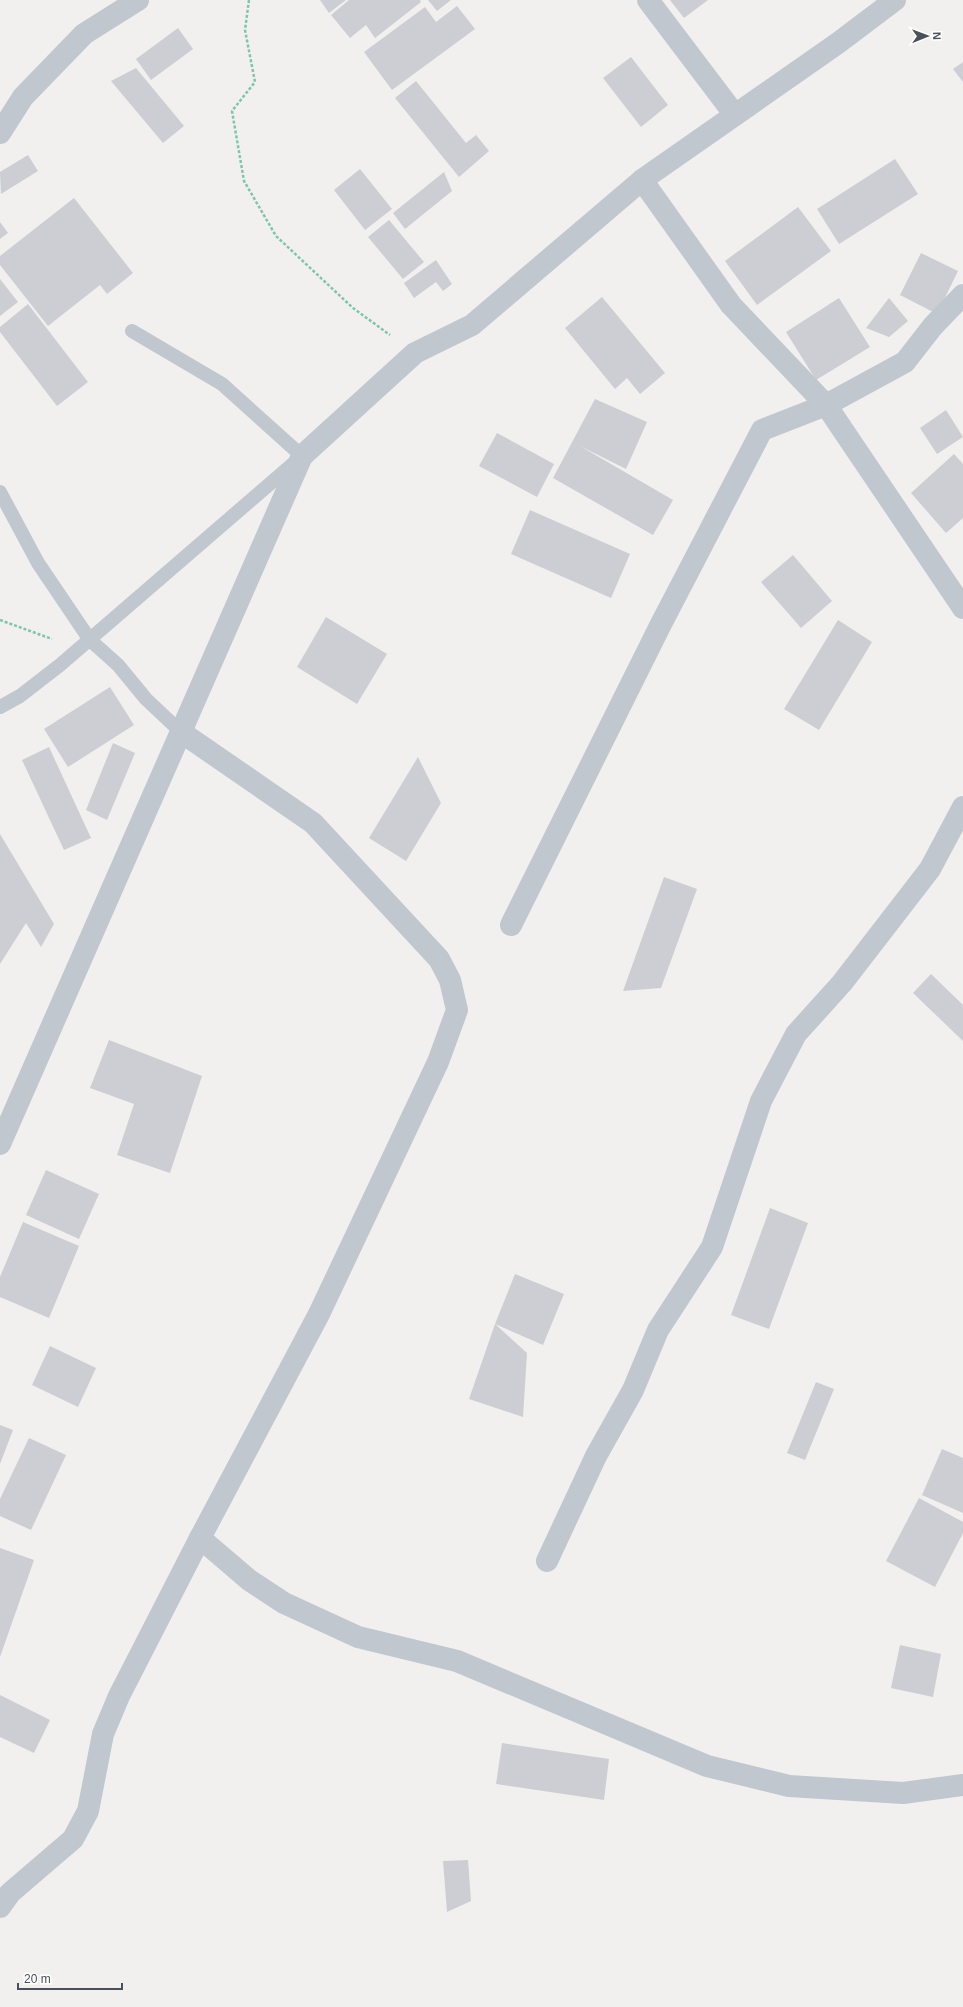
<svg xmlns="http://www.w3.org/2000/svg" width="963" height="2007" viewBox="0 0 963 2007" font-family="Helvetica,sans-serif">
  <style>
    .building { fill: #ccced3 }
    .lines { fill: none; stroke-linecap: round; stroke-linejoin: round }
    .path { stroke: #7dc5ae; stroke-width: 2.5; stroke-dasharray: 3 2; stroke-linecap: butt }
    .lane { stroke: #c1c7cf; stroke-width: 14 }
    .street { stroke: #c1c7cf; stroke-width: 22 }
  </style>
  <rect width="100%" height="100%" fill="#f1f0ef"/>
  <g class="building">
    <polygon points="320,0 346,0 329,13"/>
    <polygon points="349,0 420,0 421,2 375,38 366,25 350,38 331,15"/>
    <polygon points="428,0 451,0 437,11"/>
    <polygon points="670,0 708,0 684,18"/>
    <polygon points="457,6 475,29 392,90 364,52 425,7 436,22"/>
    <polygon points="178,28 193,49 151,80 136,59"/>
    <polygon points="631,57 668,105 641,127 603,78"/>
    <polygon points="963,62 963,82 953,69"/>
    <polygon points="136,68 184,126 163,143 111,81"/>
    <polygon points="416,81 466,143 476,135 489,151 459,177 395,98"/>
    <polygon points="28,155 38,171 1,194 0,172"/>
    <polygon points="895,159 918,194 839,244 817,209"/>
    <polygon points="360,169 392,209 365,230 334,190"/>
    <polygon points="444,172 452,191 405,229 393,213"/>
    <polygon points="74,198 133,273 107,294 100,285 48,326 0,265 0,256"/>
    <polygon points="798,207 831,251 757,305 725,261"/>
    <polygon points="389,220 424,262 403,279 368,237"/>
    <polygon points="0,222 8,233 0,239"/>
    <polygon points="921,253 958,271 937,314 900,295"/>
    <polygon points="436,260 452,284 443,291 436,282 414,298 404,283"/>
    <polygon points="0,279 18,302 0,316"/>
    <polygon points="602,297 665,373 640,394 627,378 615,389 565,328"/>
    <polygon points="839,298 870,347 816,380 786,332"/>
    <polygon points="889,298 908,321 889,337 866,328"/>
    <polygon points="28,304 88,382 57,406 0,332 0,327"/>
    <polygon points="595,399 647,422 626,469 580,446 673,500 653,535 553,478"/>
    <polygon points="946,410 963,437 937,454 920,428"/>
    <polygon points="497,433 554,464 537,497 479,466"/>
    <polygon points="954,454 963,464 963,518 946,533 911,493"/>
    <polygon points="530,510 630,554 611,598 511,554"/>
    <polygon points="793,555 832,601 801,628 761,582"/>
    <polygon points="326,617 387,654 357,704 297,667"/>
    <polygon points="838,620 872,642 819,730 784,709"/>
    <polygon points="110,687 134,725 68,767 44,729"/>
    <polygon points="113,743 135,753 107,820 86,810"/>
    <polygon points="49,747 91,838 64,850 22,760"/>
    <polygon points="418,757 441,803 406,861 369,838"/>
    <polygon points="0,834 54,924 41,947 26,923 0,964"/>
    <polygon points="664,877 697,889 661,988 623,991"/>
    <polygon points="931,974 963,1005 963,1041 913,993"/>
    <polygon points="109,1040 202,1076 170,1173 117,1155 134,1104 90,1088"/>
    <polygon points="46,1170 99,1194 79,1239 26,1215"/>
    <polygon points="770,1208 808,1223 769,1329 731,1315"/>
    <polygon points="23,1222 79,1246 49,1318 0,1297 0,1277"/>
    <polygon points="515,1274 564,1294 543,1345 495,1324"/>
    <polygon points="495,1324 527,1353 523,1417 469,1399"/>
    <polygon points="50,1346 96,1368 78,1407 32,1385"/>
    <polygon points="816,1382 834,1389 805,1460 787,1453"/>
    <polygon points="0,1425 13,1430 0,1464"/>
    <polygon points="29,1438 66,1455 31,1530 0,1516 0,1499"/>
    <polygon points="942,1449 963,1458 963,1513 922,1495"/>
    <polygon points="919,1498 963,1522 963,1533 935,1587 886,1561"/>
    <polygon points="0,1548 34,1560 0,1657"/>
    <polygon points="900,1645 941,1654 933,1697 891,1688"/>
    <polygon points="0,1695 50,1720 34,1753 0,1737"/>
    <polygon points="502,1743 609,1759 604,1800 496,1784"/>
    <polygon points="468,1860 471,1901 447,1912 443,1861"/>
  </g>
  <g class="lines">
    <g class="path">
      <polyline points="249,0 245,30 255,82 232,111 244,181 276,236 353,308 390,335"/>
      <polyline points="0,620 52,639"/>
    </g>
    <g class="lane">
      <polyline points="0,492 38,563 90,640 118,665 146,699 181,732"/>
      <polyline points="0,707 20,696 60,665 302,456 222,384 132,331"/>
    </g>
    <g class="street">
      <polyline points="648,0 735,115"/>
      <polyline points="0,133 23,97 84,34 138,0"/>
      <polyline points="642,180 731,305 826,405 905,362 933,326 963,295"/>
      <polyline points="511,925 661,624 762,430 826,405 963,608"/>
      <polyline points="0,1144 302,456 415,353 472,325 642,180 838,43 895,0"/>
      <polyline points="200,1538 249,1580 284,1603 358,1637 457,1661 707,1766 789,1786 903,1793 963,1785"/>
      <polyline points="547,1561 596,1456 633,1390 658,1330 712,1247 761,1101 796,1034 842,983 930,869 963,807"/>
      <polyline points="0,1907 10,1893 73,1839 88,1811 103,1734 119,1696 200,1538 319,1314 438,1062 457,1010 450,980 439,959 313,823 181,732"/>
    </g>
  </g>
  <g transform="translate(927 36) rotate(89)" stroke="#ffffff" stroke-width="3" paint-order="stroke">
  <path d="M0-3L7 15L0 10L-7 15Z" fill="#494f5b"/>
  <text y="-6" font-size="11" font-weight="bold" text-anchor="middle" fill="#494f5b">N</text>
  </g>
  <path d="M18 1983v6h104v-6" fill="none" stroke="#494f5b" stroke-width="2"/>
  <text x="24" y="1983" font-size="12" fill="#494f5b" stroke="#ffffff" stroke-width="3" paint-order="stroke">20 m</text>
</svg>
